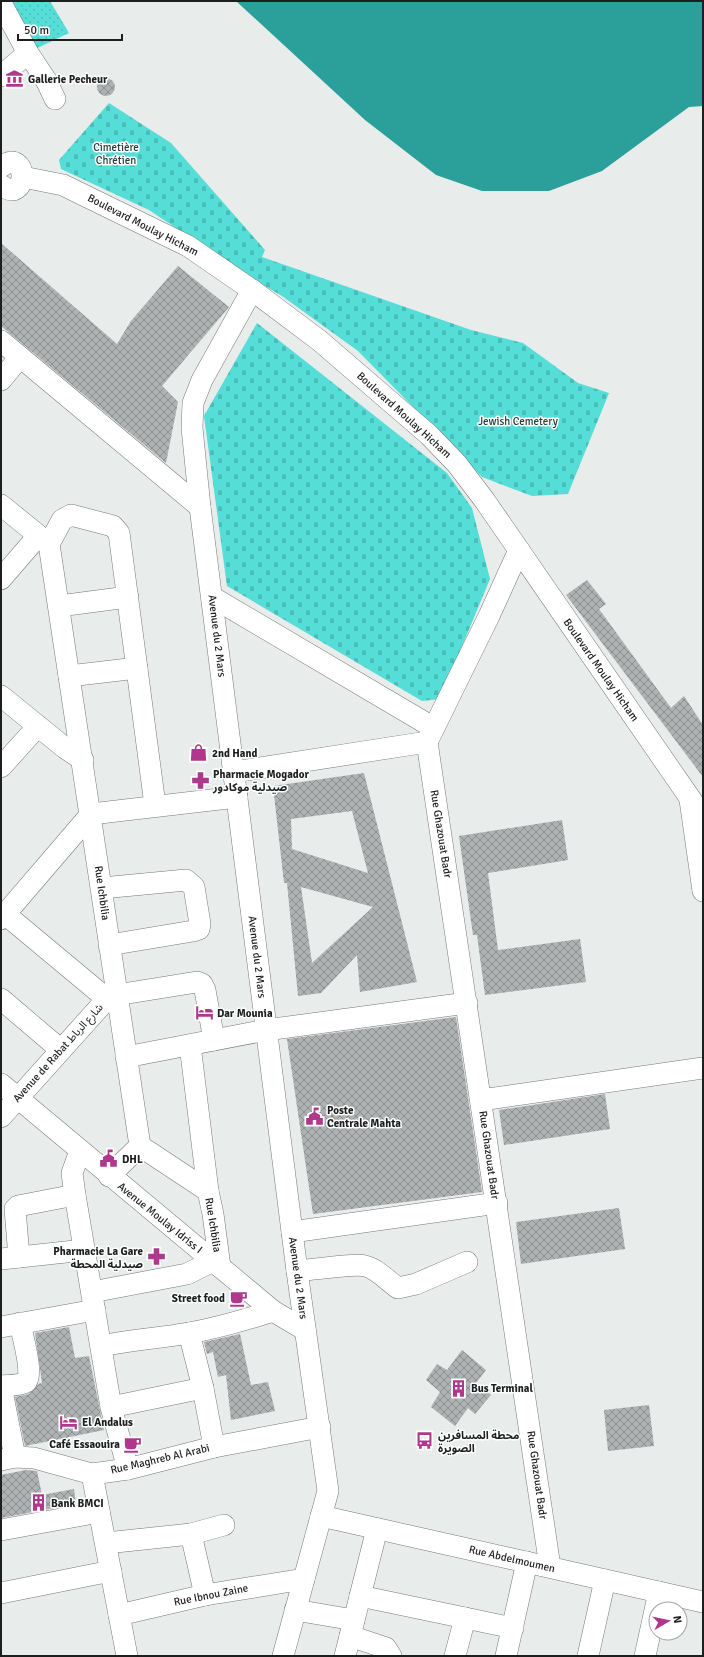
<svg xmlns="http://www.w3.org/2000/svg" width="704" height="1657" viewBox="0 0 704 1657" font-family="Signika,'Noto Sans Arabic',sans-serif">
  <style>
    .grass { fill: url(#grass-dots) }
    .cemetery { fill: url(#cemetery-stones) }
    .water { fill: #2ba09b }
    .building { fill: url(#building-cross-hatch); fill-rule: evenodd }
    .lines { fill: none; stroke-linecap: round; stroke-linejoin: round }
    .minor-casing { stroke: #767a79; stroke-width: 22 }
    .minor { stroke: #fff; stroke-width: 21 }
    .labels { text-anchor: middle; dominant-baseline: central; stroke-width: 3; stroke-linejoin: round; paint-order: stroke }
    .poi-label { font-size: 11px; font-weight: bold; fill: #1d1e1e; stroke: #fff; text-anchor: start }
    .park-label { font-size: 11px; fill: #243c3b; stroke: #fff }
    .street-label { font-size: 11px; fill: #1d1e1e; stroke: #fff }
  </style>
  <defs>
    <pattern id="grass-dots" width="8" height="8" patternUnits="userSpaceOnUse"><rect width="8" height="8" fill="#55ddd7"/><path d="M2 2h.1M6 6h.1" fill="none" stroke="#4abdb8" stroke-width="1.8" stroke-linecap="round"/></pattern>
    <pattern id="cemetery-stones" width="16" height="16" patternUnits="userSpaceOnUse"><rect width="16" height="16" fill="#55ddd7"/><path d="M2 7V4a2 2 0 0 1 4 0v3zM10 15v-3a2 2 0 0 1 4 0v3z" fill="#4abdb8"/></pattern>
    <pattern id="building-cross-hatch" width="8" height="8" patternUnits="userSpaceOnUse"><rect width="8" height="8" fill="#aeb2b2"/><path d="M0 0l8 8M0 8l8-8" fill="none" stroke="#8d9090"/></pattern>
  </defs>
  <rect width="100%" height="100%" fill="#e8eceb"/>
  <polygon class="grass" points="1,1 50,1 69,33 29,52"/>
  <g class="cemetery">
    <polygon points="109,103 171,143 265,250 262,257 471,330 523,343 578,383 609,393 568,494 532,496 482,477 358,351 282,296 251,278 149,210 61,169 59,160"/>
    <polygon points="257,323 447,473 472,508 490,579 440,699 422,701 227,586 204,416"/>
  </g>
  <polygon class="water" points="236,1 703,1 703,106 689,107 602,171 549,191 482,191 436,175 365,120"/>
  <g class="building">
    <circle cx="106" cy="87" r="9"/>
    <polygon points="1,243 117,344 131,321 178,266 229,307 162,386 178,402 166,463 1,326"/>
    <polygon points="587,580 606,604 599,609 671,708 684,696 703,725 703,777 566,595"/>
    <path d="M364,773L417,982L360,992L357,955L321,993L298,996L287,883H284L273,786ZM352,811L368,873L292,849L291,819ZM301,887L373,907L312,963Z"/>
    <polygon points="562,820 568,860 488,873 498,950 580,939 586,982 485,995 477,935 473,935 459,836"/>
    <polygon points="456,1017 482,1192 313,1214 287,1039"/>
    <polygon points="605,1094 610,1129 504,1145 499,1110"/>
    <polygon points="619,1208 625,1249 521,1264 516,1222"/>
    <polygon points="69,1327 75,1358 89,1356 104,1430 25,1446 15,1397 29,1394 38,1384 42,1383 35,1333"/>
    <polygon points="240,1334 251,1385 268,1382 275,1411 231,1420 226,1375 218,1377 213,1352 207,1354 204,1342"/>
    <polygon points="462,1350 486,1370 476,1383 491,1395 475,1414 468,1408 455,1426 431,1407 440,1392 426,1380 437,1364 447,1370"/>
    <polygon points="649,1405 654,1446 608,1451 604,1410"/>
    <polygon points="26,1470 37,1471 42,1495 74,1489 76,1504 1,1518 1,1475"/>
  </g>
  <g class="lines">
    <defs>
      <g id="minor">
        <polyline points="1,3 28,53 46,80 55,99"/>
        <polyline points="1,76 28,53"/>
        <path d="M1,167C29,145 29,207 1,185"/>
        <polyline points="23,177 63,185 188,246 252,290 320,341 429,435 457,464 485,501 703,817"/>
        <polyline points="252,290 202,380 193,403 192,428 200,507 297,1271 328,1491 283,1656"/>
        <polyline points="1,341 200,507"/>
        <polyline points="1,380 20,357"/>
        <polyline points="1,505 49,544 140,1146 208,1191 213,1214 220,1267"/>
        <polyline points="49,544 62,520 71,515 113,526 119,533 155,805"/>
        <polyline points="1,579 38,536"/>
        <polyline points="212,597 434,728"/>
        <polyline points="59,606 128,597"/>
        <polyline points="69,676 137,668"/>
        <polyline points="1,696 65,748 83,760"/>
        <polyline points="427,742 550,1567"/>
        <polyline points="1,767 38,726"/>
        <polyline points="234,772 427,742 489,616 519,550"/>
        <polyline points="690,800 703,891"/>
        <polyline points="102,888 186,880 194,887 200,924 199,929 193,931 109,945"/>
        <polyline points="5,914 107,999"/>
        <polyline points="1,919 91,814 237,797"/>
        <polyline points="116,995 197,982 202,984 205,990 214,1040"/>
        <polyline points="1,999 61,1050"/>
        <polyline points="190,1045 208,1191"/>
        <polyline points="126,1057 266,1030 467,1003"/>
        <polyline points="1,1084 273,1311 305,1330"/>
        <polyline points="481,1100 703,1068"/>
        <polyline points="1,1117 115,990"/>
        <polyline points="80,1151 72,1173 75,1195 111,1407 128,1469"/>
        <polyline points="109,1176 140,1146"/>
        <polyline points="292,1232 497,1203"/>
        <polyline points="19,1257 15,1209 18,1206 75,1195"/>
        <polyline points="1,1259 84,1250"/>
        <path d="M297,1271C310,1270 356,1263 365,1266C376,1268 389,1282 398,1288L416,1284L467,1262"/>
        <polyline points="92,1292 187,1274 213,1261"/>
        <polyline points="1,1327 95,1310"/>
        <polyline points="189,1333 203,1388 214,1447"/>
        <path d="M101,1346C130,1340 160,1338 189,1333C218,1328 245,1320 273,1311"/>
        <path d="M1,1386C8,1385 20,1386 26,1382C34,1375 22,1334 20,1323"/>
        <polyline points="1,1386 15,1457"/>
        <polyline points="111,1407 203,1388"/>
        <polyline points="1,1460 15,1457 34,1458 92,1474 128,1469 214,1447 320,1427"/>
        <polyline points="92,1474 127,1656"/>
        <polyline points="321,1516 703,1602"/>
        <polyline points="1,1530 99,1512"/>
        <polyline points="191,1534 205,1595"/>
        <polyline points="106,1543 191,1534 224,1525"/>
        <polyline points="1,1593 111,1571"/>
        <polyline points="360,1596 513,1628"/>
        <polyline points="295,1610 354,1620"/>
        <polyline points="119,1615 205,1595 304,1579"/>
        <polyline points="350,1636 386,1648 391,1656"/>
        <polyline points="345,1656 377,1529"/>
        <polyline points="455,1656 465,1618"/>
        <polyline points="506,1656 527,1562"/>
        <polyline points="588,1656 605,1580"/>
        <polyline points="645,1656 659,1592"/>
      </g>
    </defs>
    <use href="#minor" class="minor-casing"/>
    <use href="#minor" class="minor"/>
  </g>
  <defs>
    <symbol id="museum-bare" viewBox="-9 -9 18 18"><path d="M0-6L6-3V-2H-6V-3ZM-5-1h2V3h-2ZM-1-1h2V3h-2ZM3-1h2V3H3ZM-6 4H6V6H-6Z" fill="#af388d" stroke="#fff" stroke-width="2.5" paint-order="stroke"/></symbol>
    <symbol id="shop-bare" viewBox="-9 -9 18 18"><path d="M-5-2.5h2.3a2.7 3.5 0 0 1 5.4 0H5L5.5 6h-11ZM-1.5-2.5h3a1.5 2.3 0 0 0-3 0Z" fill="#af388d" stroke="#fff" stroke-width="2.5" paint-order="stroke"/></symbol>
    <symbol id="pharmacy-bare" viewBox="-9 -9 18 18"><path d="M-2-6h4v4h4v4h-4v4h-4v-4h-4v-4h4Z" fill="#af388d" stroke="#fff" stroke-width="2.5" paint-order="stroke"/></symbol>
    <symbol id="hotel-bare" viewBox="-9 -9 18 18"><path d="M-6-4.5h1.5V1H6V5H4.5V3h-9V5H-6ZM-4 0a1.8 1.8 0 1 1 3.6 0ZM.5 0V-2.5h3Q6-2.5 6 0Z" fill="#af388d" stroke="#fff" stroke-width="2.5" paint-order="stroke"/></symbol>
    <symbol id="civic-bare" viewBox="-9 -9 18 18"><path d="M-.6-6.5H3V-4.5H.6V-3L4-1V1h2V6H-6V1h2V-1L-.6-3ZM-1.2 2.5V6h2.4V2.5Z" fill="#af388d" stroke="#fff" stroke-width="2.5" paint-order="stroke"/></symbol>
    <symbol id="cafe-bare" viewBox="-9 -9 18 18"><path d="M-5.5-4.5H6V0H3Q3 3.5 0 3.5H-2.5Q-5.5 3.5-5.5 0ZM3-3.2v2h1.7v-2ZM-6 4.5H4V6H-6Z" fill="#af388d" stroke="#fff" stroke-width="2.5" paint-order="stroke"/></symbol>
    <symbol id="building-bare" viewBox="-9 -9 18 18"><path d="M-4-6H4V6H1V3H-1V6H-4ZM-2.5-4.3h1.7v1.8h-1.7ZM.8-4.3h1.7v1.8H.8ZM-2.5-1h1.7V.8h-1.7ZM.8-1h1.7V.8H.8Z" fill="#af388d" stroke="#fff" stroke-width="2.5" paint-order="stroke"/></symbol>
    <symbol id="bus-bare" viewBox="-9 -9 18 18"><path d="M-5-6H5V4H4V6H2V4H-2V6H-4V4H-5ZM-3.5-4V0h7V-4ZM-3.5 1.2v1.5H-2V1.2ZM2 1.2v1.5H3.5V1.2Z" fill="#af388d" stroke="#fff" stroke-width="2.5" paint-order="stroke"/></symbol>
  </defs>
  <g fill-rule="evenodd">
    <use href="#museum-bare" x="2" y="66" width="25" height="25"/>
    <use href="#shop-bare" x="186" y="740" width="25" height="25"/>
    <use href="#pharmacy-bare" x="188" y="768" width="25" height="25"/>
    <use href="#hotel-bare" x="192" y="1000" width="25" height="25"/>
    <use href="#civic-bare" x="302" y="1104" width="25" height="25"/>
    <use href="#civic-bare" x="96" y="1146" width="25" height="25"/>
    <use href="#pharmacy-bare" x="144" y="1244" width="25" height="25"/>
    <use href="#cafe-bare" x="226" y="1286" width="25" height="25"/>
    <use href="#building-bare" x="446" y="1376" width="25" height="25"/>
    <use href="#hotel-bare" x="56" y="1410" width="25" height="25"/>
    <use href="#bus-bare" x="412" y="1428" width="25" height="25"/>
    <use href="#cafe-bare" x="120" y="1432" width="25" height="25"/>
    <use href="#building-bare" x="26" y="1490" width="25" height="25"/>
  </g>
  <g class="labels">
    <g class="poi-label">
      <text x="28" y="79">Gallerie Pecheur</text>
      <text x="212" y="753">2nd Hand</text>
      <text x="213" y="774">Pharmacie Mogador<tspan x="213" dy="13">صيدلية موكادور</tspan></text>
      <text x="217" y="1013">Dar Mounia</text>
      <text x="327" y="1110">Poste<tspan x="327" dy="13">Centrale Mahta</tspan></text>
      <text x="122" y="1159">DHL</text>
      <text x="143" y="1251" text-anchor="end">Pharmacie La Gare<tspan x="143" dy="13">صيدلية المحطة</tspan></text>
      <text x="225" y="1298" text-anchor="end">Street food</text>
      <text x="471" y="1388">Bus Terminal</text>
      <text x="82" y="1422">El Andalus</text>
      <text x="438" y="1435">محطة المسافرين<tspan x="438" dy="13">الصويرة</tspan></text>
      <text x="120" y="1444" text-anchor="end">Café Essaouira</text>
      <text x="51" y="1503">Bank BMCI</text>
    </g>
    <g class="park-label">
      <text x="116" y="147">Cimetière<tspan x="116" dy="13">Chrétien</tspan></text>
      <text x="518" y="421">Jewish Cemetery</text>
    </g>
    <g class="street-label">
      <text transform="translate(143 225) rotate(27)">Boulevard Moulay Hicham</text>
      <text transform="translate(404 415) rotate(42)">Boulevard Moulay Hicham</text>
      <text transform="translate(217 636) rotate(83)">Avenue du 2 Mars</text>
      <text transform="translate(601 670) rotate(55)">Boulevard Moulay Hicham</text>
      <text transform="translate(441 834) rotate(81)">Rue Ghazouat Badr</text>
      <text transform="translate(102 893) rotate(82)">Rue Ichbilia</text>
      <text transform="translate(257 957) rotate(83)">Avenue du 2 Mars</text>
      <text transform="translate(58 1053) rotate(-48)">Avenue de Rabat شارع الرباط</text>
      <text transform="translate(489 1155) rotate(82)">Rue Ghazouat Badr</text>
      <text transform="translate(160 1218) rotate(39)">Avenue Moulay Idriss I</text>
      <text transform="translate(213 1225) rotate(81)">Rue Ichbilia</text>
      <text transform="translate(298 1278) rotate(82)">Avenue du 2 Mars</text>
      <text transform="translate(160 1459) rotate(-13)">Rue Maghreb Al Arabi</text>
      <text transform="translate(537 1475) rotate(82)">Rue Ghazouat Badr</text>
      <text transform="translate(512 1559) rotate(13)">Rue Abdelmoumen</text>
      <text transform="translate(211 1595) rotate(-11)">Rue Ibnou Zaine</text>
    </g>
  </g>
  <rect width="704" height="1657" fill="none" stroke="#1d1e1e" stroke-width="4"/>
  <g transform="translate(668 1621) rotate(81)"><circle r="19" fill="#ffffff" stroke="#a5a5a5"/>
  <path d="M0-3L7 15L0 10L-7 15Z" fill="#af388d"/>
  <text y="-6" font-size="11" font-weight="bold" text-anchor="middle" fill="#1d1e1e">N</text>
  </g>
  <path d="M18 34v6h104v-6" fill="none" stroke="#1d1e1e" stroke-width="2"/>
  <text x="24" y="34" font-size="12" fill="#1d1e1e" stroke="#ffffff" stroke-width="3" paint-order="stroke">50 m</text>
</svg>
